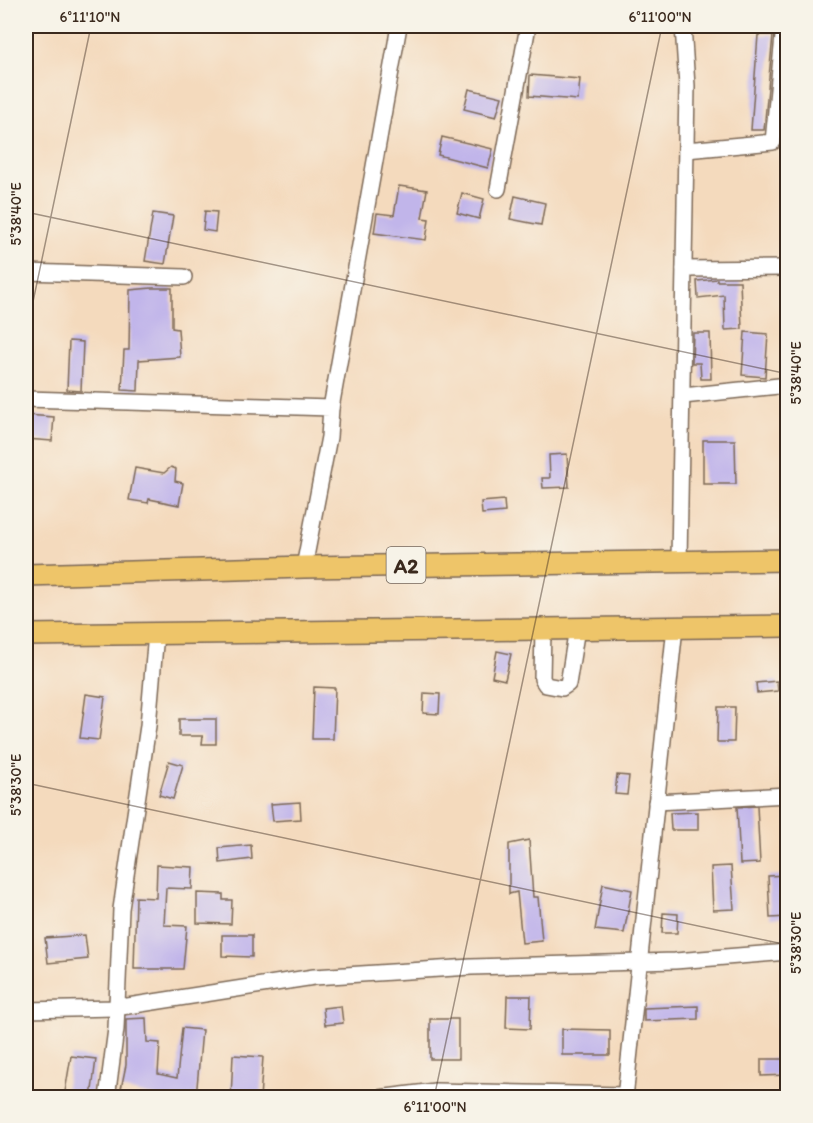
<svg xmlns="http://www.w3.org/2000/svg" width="813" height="1123" viewBox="0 0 813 1123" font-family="Itim,sans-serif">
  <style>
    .building { fill: #c1b5ea }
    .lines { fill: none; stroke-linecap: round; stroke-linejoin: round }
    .minor-casing { stroke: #7c6856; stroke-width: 18 }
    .highway-casing { stroke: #7c6856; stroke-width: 24 }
    .minor { stroke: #fff; stroke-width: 15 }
    .highway { stroke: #eec569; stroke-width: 21 }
    .ticks { fill: none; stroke: #3b2a1e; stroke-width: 1.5; stroke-opacity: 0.45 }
    .labels { text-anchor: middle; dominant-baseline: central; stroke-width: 4.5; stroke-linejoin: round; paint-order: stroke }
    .shield { fill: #f7f3e8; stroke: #73665b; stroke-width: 1.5 }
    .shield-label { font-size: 21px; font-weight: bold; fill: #3b2a1e }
    .neatline { fill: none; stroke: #3b2a1e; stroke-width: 2 }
    .ticks-label { font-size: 15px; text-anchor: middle; fill: #3b2a1e }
  </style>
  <rect width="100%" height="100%" fill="#f7f3e8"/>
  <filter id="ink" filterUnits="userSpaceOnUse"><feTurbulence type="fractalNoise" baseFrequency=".0167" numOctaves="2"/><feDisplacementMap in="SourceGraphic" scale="12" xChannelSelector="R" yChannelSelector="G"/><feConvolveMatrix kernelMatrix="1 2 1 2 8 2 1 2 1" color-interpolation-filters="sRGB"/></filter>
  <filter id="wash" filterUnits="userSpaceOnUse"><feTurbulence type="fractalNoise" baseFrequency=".008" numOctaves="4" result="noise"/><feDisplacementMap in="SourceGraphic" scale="24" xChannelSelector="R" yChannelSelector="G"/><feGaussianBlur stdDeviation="1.35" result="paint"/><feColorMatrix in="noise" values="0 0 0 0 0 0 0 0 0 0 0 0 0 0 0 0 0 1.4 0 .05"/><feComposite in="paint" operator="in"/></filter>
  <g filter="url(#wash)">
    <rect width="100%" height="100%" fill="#f4dabd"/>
    <g id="blocks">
      <g class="building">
        <polygon points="758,35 773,35 764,130 751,130"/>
        <polygon points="530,75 580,79 578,100 529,96"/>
        <polygon points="469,89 502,97 496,117 464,109"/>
        <polygon points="442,137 493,149 488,168 438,155"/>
        <polygon points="399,186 427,190 422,218 429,219 426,240 374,233 377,213 394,215"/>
        <polygon points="462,193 484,199 479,219 457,213"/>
        <polygon points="515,196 545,203 541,225 510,219"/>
        <polygon points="205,211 217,212 215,232 203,230"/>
        <polygon points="153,213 173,216 165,264 145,261"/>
        <polygon points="717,279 717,281 740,281 742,329 725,330 724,295 698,298 697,281"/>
        <polygon points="152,288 172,288 172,328 178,329 180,357 139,360 138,391 122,390 124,350 129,350 130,290"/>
        <polygon points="745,332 768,334 765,377 742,375"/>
        <polygon points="693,333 710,333 711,379 701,379 700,363 692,363"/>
        <polygon points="69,341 83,342 81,391 67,390"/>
        <polygon points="26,415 54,417 52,441 26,439"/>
        <polygon points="703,440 735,440 736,484 703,484"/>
        <polygon points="567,454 569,487 543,488 542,478 550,478 549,455"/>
        <polygon points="135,468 164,473 171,467 176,469 175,481 183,483 179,505 149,499 148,503 129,500"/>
        <polygon points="504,500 505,512 482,514 481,502"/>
        <polygon points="497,651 511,654 505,680 492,677"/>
        <polygon points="777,681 778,691 757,693 756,683"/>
        <polygon points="314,687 335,688 333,739 312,739"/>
        <polygon points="424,693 440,694 439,714 423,713"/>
        <polygon points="86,694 105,697 99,740 80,738"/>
        <polygon points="718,707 735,707 734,742 717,742"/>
        <polygon points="179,719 216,719 216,744 202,744 203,736 179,736"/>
        <polygon points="169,761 183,765 173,799 159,795"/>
        <polygon points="617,775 629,776 627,795 615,794"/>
        <polygon points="300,802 301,819 273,821 271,804"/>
        <polygon points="757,806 760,863 740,864 737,807"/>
        <polygon points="698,812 698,830 671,830 670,813"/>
        <polygon points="529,840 533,897 538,897 542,941 522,943 517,892 509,894 509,844"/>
        <polygon points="251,845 252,859 220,863 219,848"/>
        <polygon points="157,865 193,867 192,889 166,888 164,925 187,926 183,969 134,969 136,897 156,898"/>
        <polygon points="731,866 734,909 713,910 711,867"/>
        <polygon points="787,875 788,917 770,918 768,876"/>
        <polygon points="603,884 632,890 624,933 595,930"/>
        <polygon points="197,893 223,894 223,900 232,900 231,924 197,923"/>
        <polygon points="663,913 678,914 677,933 662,933"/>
        <polygon points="85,935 88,959 48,963 45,938"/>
        <polygon points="222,935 252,935 252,957 222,956"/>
        <polygon points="507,996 531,996 530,1029 506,1028"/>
        <polygon points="341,1006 343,1023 325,1025 323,1008"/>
        <polygon points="698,1006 698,1019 644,1021 644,1008"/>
        <polygon points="146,1018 147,1042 160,1043 158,1074 177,1078 182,1028 202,1030 196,1098 162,1098 121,1089 126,1065 126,1019"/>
        <rect x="430" y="1019" width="28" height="40"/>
        <polygon points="562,1029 610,1030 610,1055 562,1055"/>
        <polygon points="233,1055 263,1057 260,1098 231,1098"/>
        <polygon points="71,1056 96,1059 91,1098 64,1098"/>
        <polygon points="761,1059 788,1059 788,1075 761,1076"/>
      </g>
    </g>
  </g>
  <g filter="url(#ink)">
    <use href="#blocks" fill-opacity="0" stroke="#7c6856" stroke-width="1.5"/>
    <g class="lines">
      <defs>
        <g id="minor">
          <polyline points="686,150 773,142 784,26"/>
          <polyline points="498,189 528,26"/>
          <polyline points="684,269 788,268"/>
          <polyline points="26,272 184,277"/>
          <polyline points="683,396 788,385"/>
          <polyline points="26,399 331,408 329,437 304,567"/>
          <polyline points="331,408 399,26"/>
          <polyline points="679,561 687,86 683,26"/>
          <polyline points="543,629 542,679 546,685 562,688 568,684 577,628"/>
          <polyline points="656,802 788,795"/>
          <polyline points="26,1010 115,1008 314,977 471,967 675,961 788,952"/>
          <polyline points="107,1098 116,1029 121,909 148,726 156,633"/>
          <polyline points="378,1098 435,1091 625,1095"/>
          <polyline points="625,1098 675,627"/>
        </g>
        <g id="highway">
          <polyline points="26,575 304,567 788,560"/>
          <polyline points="26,635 788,626"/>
        </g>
      </defs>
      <use href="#minor" class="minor-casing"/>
      <use href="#highway" class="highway-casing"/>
      <use href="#minor" class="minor"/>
      <use href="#highway" class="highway"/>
    </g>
  </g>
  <path class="ticks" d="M26,212L788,374M26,335L91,26M26,783L788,945M434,1098L662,26"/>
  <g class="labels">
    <rect class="shield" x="386.5" y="547" width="39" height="36" rx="4.5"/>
    <g class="shield-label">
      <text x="406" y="565">A2</text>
    </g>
  </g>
  <rect width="813" height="1123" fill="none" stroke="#f7f3e8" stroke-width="66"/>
  <rect x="33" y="33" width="747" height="1057" class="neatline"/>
  <g class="ticks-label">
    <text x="90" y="22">6°11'10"N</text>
    <text x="660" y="22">6°11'00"N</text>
    <text transform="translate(16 214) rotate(-90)" y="5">5°38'40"E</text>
    <text transform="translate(796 373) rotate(-90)" y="5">5°38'40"E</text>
    <text transform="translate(16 785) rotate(-90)" y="5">5°38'30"E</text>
    <text transform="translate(796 943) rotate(-90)" y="5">5°38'30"E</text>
    <text x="435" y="1112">6°11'00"N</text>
  </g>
</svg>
